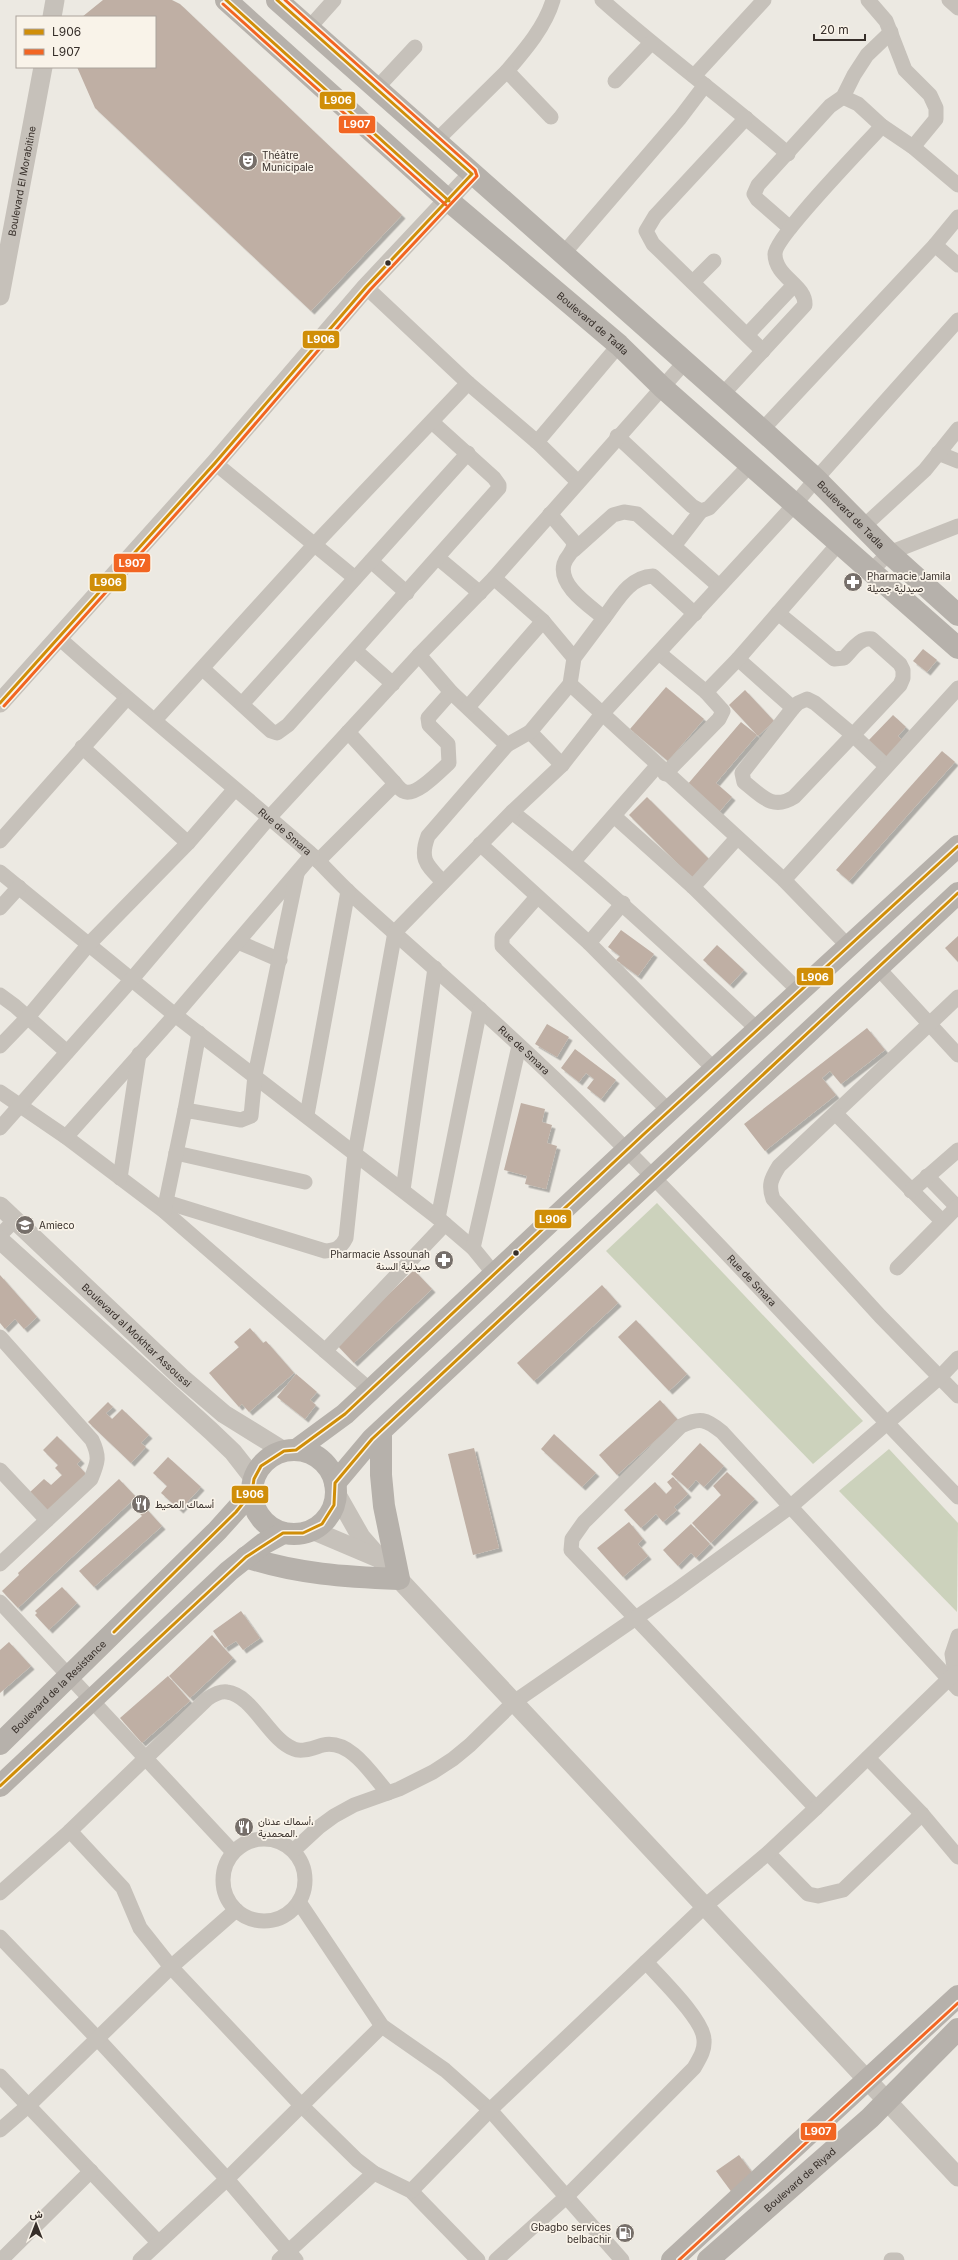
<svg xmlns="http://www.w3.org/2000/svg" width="958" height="2260" viewBox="0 0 958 2260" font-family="Inter,Vazirmatn,sans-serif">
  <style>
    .green { fill: #ccd2bc }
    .building { fill: #bfafa4; filter: url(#shadow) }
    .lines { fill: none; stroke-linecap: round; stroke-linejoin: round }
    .minor { stroke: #c6c1ba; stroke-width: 15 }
    .tertiary { stroke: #c6c1ba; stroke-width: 19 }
    .secondary { stroke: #b6b1ab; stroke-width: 22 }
    .bus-1-casing { stroke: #f9f3e9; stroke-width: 6 }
    .bus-2-casing { stroke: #f9f3e9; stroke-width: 6 }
    .bus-1 { stroke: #d08e08; stroke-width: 3 }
    .bus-2 { stroke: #f26522; stroke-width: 3 }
    .bus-dot { fill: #362e29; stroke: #f9f3e9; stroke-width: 1.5 }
    .labels { text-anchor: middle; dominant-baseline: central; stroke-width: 3.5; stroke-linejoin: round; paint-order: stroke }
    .poi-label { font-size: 10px; fill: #362e29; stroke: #f9f3e9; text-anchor: start }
    .street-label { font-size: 10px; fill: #362e29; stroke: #f9f3e9 }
    .line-badge { stroke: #f9f3e9; stroke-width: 1.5 }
    .badge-label { font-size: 11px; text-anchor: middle; font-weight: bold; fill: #fff }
  </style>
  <defs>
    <filter id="shadow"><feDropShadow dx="3.5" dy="3.5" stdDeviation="0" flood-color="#0004"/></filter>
  </defs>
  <rect width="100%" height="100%" fill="#ece9e2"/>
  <g class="green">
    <polygon points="657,1203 863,1421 813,1464 606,1251"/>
    <polygon points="889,1449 958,1523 957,1612 839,1491"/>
  </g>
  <g class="building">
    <polygon points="103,0 172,0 180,4 402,215 311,311 95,108 77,67 155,67 155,17 82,17"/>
    <polygon points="923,649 937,660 927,672 913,661"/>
    <polygon points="666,687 704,719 668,761 630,729"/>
    <polygon points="745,690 774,721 758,736 729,705"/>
    <polygon points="893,715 906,727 898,736 904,742 887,760 867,742"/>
    <polygon points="741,722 757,735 716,783 732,797 719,812 687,785"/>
    <polygon points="942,751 955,762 849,881 836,870"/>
    <polygon points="647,797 710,860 692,878 629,815"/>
    <polygon points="621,930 654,954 638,976 616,960 620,956 608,947"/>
    <polygon points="958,936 958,962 945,948"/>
    <polygon points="717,945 744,970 730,985 703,960"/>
    <polygon points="547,1024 569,1037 557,1057 535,1044"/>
    <polygon points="867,1028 885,1050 841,1084 830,1071 822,1078 836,1095 765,1151 744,1124"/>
    <polygon points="575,1049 616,1080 601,1099 587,1088 594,1079 586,1073 579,1082 561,1068"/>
    <polygon points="521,1103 545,1109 542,1122 552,1125 547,1143 557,1146 546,1189 525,1184 527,1176 504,1170"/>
    <polygon points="414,1270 432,1289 354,1363 336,1344"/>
    <polygon points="0,1275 37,1317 24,1329 15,1319 5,1329 0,1323"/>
    <polygon points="602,1285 618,1303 534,1381 517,1363"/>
    <polygon points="636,1320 687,1374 669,1391 618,1337"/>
    <polygon points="250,1328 263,1343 266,1341 294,1373 249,1412 242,1404 239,1407 209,1373 239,1347 234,1342"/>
    <polygon points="296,1374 317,1392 310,1400 316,1405 305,1419 277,1397"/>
    <polygon points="660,1400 678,1420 617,1475 599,1455"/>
    <polygon points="108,1402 113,1407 106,1413 112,1419 122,1409 149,1435 141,1443 146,1447 131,1463 88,1422"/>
    <polygon points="554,1434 596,1473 582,1487 541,1449"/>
    <polygon points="57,1436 81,1460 77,1464 86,1474 47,1512 29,1493 44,1479 51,1485 62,1475 55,1468 58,1465 43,1450"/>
    <polygon points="700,1443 724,1466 704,1487 696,1480 688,1489 671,1474"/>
    <polygon points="474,1448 499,1548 473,1555 448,1454"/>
    <polygon points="168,1457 201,1487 180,1510 161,1493 167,1486 153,1473"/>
    <polygon points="727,1472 755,1499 711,1543 692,1523 721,1495 713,1486"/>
    <polygon points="673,1477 688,1494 674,1507 677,1510 663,1522 656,1514 641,1528 624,1510 655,1482 666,1494 672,1488 667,1482"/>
    <polygon points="119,1479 136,1497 18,1608 2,1591 19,1575 18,1573"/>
    <polygon points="142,1504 162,1526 94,1587 79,1571 142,1516 136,1509"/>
    <polygon points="629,1522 643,1539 638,1544 648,1556 623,1577 597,1548"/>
    <polygon points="691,1524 710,1544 696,1558 691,1553 678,1566 663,1550"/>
    <polygon points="62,1587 77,1603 49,1630 35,1615 37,1613 35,1611"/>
    <polygon points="241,1611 260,1638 243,1650 236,1641 225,1648 213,1631"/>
    <polygon points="212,1635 233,1658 190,1698 169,1676"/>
    <polygon points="9,1642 31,1666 0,1693 0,1650"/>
    <polygon points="168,1676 190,1701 142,1743 120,1718"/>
    <polygon points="739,2155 756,2178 733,2194 716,2171"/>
  </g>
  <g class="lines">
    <g class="minor">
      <path d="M602,0C662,54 728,101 788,154"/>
      <polyline points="868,0 886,21 905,70 930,95 936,108 936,119 913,147"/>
      <polyline points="949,0 958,8"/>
      <polyline points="309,28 334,0"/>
      <polyline points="694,76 764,0"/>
      <polyline points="615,81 651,43"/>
      <polyline points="376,89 415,47"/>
      <polyline points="843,97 858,104 882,126 913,147 958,185"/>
      <path d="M551,117L507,71C525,50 545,27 553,0"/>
      <polyline points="746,118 655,216 646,231 653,244 763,351"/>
      <polyline points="436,141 507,71"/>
      <polyline points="790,228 757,199 754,194 758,185 830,106 843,97 854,75 867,55 891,32"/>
      <polyline points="935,245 958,265"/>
      <polyline points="564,253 680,118 705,85"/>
      <polyline points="693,282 714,261"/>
      <polyline points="366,287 468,383 537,442 578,482"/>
      <polyline points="747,335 794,285"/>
      <path d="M722,395L805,305C806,285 775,277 775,254C775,237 865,145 882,126"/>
      <polyline points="762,430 935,245 958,217"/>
      <polyline points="617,436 692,506 701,511 709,508 751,464"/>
      <polyline points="537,442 619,345"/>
      <polyline points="938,453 958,461"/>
      <polyline points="215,463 355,578"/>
      <polyline points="863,527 925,470 958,429"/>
      <polyline points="674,546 701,511"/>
      <polyline points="574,550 613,515 624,512 637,514 719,586"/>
      <polyline points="438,558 480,593"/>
      <polyline points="371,561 407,593"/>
      <polyline points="871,571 889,553 958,526"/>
      <polyline points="494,578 543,621 574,658"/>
      <path d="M778,613L834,659L844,658C852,650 860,637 872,639L900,664L903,670V678L900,685L853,735L886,766"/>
      <path d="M604,618C617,601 629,577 653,576L695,614"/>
      <path id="s1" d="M58,637C140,711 227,780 310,853C324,866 336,880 350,893C418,955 488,1014 554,1078C693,1213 823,1358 958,1497"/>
      <polyline points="355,650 393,684"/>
      <polyline points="659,653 706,692 723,711 719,719 665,774"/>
      <polyline points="419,655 451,692 507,745"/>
      <polyline points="738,659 793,708"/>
      <polyline points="203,669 271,731 277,733 288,725 499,488 499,485 494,478 432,422"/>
      <polyline points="570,684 784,880 848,946"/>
      <polyline points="706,692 738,659 840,542"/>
      <path d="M807,699L815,703L853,735L794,797C772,811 761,795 744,782L742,773L793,708L798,703Z"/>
      <polyline points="242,704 468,453"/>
      <polyline points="468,707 543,621"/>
      <polyline points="155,720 315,544 468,383"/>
      <polyline points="530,732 562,765"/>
      <polyline points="82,747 188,843"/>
      <path d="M394,782C396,784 399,789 403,791C415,798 440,771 449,763L448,744L429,725L428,718L451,692"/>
      <path d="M512,812C599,880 677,954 757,1029"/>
      <polyline points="614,816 693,887 799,991"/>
      <polyline points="0,841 126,699"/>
      <polyline points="480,844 589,943 714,1069"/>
      <polyline points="318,861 391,788 394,782 348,732"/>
      <polyline points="574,861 657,766"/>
      <polyline points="0,872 175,1015 438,1218 473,1248 495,1275"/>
      <polyline points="784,880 958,688"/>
      <path d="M443,882C427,865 419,860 428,836L507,745L530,732L570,684L574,658L604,618C590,606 558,586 564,564C567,554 574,554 574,542L550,514"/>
      <polyline points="693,887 737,838"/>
      <polyline points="537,897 502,937 502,946 669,1111"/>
      <polyline points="0,908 19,887"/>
      <polyline points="238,942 280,960"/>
      <polyline points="589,943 623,903"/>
      <polyline points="878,968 958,1055"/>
      <polyline points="0,995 15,1006 67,1052"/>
      <path d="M958,997L779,1166C771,1179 768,1185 773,1199L880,1316L958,1396"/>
      <polyline points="0,1046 28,1017 89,944 188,843 234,790"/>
      <polyline points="0,1092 66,1137 164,1211 370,1390"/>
      <polyline points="185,1110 199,1033"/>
      <polyline points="836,1114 942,1221"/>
      <polyline points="307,1115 348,891"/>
      <polyline points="0,1128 132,979 268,819 419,655 494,578 684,363"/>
      <polyline points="66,1137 175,1015 312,855"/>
      <polyline points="176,1153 305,1182"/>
      <polyline points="927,1176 958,1208"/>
      <polyline points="120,1178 139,1054"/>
      <polyline points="403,1190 435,968"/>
      <polyline points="911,1191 958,1150"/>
      <path d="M166,1202L325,1251C336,1250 341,1248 346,1238L355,1153L395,932L512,812L562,765L602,714L796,503L816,479L958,320"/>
      <polyline points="164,1211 185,1110 241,1120 251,1116 255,1075 297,874"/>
      <polyline points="438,1218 480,1009"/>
      <polyline points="0,1235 14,1221"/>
      <polyline points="473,1248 519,1046"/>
      <polyline points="897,1268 957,1207"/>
      <path d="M0,1337L92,1440C100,1457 98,1462 91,1479L0,1564"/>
      <polyline points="325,1351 445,1224"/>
      <polyline points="0,1470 47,1520"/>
      <polyline points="0,1602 233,1852"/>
      <polyline points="955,1673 952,1654 958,1636"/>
      <polyline points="868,1758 922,1814 958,1857"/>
      <path d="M816,1808L571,1550L572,1539L584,1522L681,1426C700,1417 706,1419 722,1432L958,1689"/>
      <path d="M70,1831L207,1699C213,1695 220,1691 227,1692C253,1695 269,1740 294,1749C302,1753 315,1747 323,1745C351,1739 372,1775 388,1793"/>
      <circle cx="264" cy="1880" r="41"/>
      <polyline points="294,1850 319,1827 334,1816 354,1805 399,1789 433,1772 453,1759 470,1745 514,1702 675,1591 790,1507 940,1377 958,1358"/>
      <polyline points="768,1853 808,1894 818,1896 843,1890 922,1814"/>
      <polyline points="0,1893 70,1831 123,1888 140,1928 171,1967 302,2106 357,2160 374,2173 411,2191 478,2260"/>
      <polyline points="299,1902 382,2026 445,2070 490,2110 622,2260"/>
      <polyline points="0,1937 96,2037 227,2179 296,2260"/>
      <polyline points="0,2076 158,2242"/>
      <polyline points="0,2130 29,2105 171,1967 236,1910"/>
      <polyline points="411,2191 490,2110 705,1906 768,1853 816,1808 955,1673"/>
      <polyline points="1,2260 91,2171"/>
      <polyline points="140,2260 227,2179 382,2026"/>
      <polyline points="279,2260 374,2173"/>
      <path d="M496,2260L565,2198L694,2068C699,2059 705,2051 704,2040C704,2020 660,1978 646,1962"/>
      <polyline points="891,2260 897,2260"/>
    </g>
    <g class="tertiary">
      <polyline points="52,17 55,0"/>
      <path id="s2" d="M0,296L43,67"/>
      <polyline points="0,703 215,463 366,287 472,174"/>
      <path id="s3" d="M0,1206L182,1378L224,1414L284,1451"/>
      <polyline points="0,1240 211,1431 233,1452 254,1479"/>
      <polyline points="336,1493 361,1537 381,1560 958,2177"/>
      <polyline points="312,1530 378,1558"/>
    </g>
    <g class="secondary">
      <path id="s4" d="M226,0L449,201L619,345L662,387L958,648"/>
      <path id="s5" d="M277,0L762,430L816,479L889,553L958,615"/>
      <polyline points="296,1450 345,1414 644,1134 958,846"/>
      <circle cx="294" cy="1492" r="42"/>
      <polyline points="335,1483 372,1439 958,893"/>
      <path d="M246,1557C296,1574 347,1577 399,1579L384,1506L381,1475V1431"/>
      <path id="s6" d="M0,1744L217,1531L252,1492"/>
      <polyline points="0,1786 229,1571 263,1544 283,1533"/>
      <polyline points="672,2260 958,1996"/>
      <path id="s7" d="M708,2260L870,2118L958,2029"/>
    </g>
    <defs>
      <g id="bus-1">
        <polyline points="226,0 449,201"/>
        <polyline points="0,703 215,463 366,287 472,174 277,0"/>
        <polyline points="114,1632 236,1512 252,1492 254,1479 261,1466 284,1451 296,1450 345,1414 644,1134 958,846"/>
        <polyline points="0,1786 246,1557 283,1533 303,1533 322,1524 334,1505 335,1483 372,1439 958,893"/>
      </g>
      <g id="bus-2">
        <polyline points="223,4 446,205"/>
        <polyline points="4,706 219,466 370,290 477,176 475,170 285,0"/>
        <polyline points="679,2260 958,2003"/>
      </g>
    </defs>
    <use href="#bus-1" class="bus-1-casing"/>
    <use href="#bus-2" class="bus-2-casing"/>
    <use href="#bus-1" class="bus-1"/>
    <use href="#bus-2" class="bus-2"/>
  </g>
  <defs>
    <symbol id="theatre-disc" viewBox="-11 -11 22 22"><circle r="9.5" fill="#766f6a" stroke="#f9f3e9"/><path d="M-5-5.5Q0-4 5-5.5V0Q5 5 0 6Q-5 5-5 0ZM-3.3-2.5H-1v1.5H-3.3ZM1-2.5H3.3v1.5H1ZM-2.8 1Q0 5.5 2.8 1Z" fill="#fff"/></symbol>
    <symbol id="pharmacy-disc" viewBox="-11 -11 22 22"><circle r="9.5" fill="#766f6a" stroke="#f9f3e9"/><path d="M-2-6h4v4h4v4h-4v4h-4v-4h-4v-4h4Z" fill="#fff"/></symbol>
    <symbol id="school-disc" viewBox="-11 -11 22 22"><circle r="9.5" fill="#766f6a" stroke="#f9f3e9"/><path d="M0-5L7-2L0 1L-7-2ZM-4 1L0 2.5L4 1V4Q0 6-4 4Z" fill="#fff"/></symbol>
    <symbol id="restaurant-disc" viewBox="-11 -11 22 22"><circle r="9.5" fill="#766f6a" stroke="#f9f3e9"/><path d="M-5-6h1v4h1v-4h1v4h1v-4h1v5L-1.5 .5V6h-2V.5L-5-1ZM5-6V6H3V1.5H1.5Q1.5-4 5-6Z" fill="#fff"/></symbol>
    <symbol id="fuel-disc" viewBox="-11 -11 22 22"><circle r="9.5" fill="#766f6a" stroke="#f9f3e9"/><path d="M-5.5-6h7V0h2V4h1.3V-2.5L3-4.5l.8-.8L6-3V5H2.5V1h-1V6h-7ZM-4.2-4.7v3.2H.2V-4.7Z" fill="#fff"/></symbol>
  </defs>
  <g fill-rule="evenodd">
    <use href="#theatre-disc" x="237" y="150" width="22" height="22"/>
    <use href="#pharmacy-disc" x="842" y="571" width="22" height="22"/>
    <use href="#school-disc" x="14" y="1214" width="22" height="22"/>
    <use href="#pharmacy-disc" x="433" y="1249" width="22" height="22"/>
    <use href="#restaurant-disc" x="130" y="1493" width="22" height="22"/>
    <use href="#restaurant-disc" x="233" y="1816" width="22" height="22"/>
    <use href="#fuel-disc" x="614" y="2222" width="22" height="22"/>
  </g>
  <g class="bus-dot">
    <circle cx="388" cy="263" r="3.5"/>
    <circle cx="516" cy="1253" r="3.5"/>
  </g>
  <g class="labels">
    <g class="poi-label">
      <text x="262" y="155">Théâtre<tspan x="262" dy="12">Municipale</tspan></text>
      <text x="867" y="576">Pharmacie Jamila<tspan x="867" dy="12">صيدلية جميلة</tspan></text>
      <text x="39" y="1225">Amieco</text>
      <text x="430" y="1254" text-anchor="end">Pharmacie Assounah<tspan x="430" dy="12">صيدلية السنة</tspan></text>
      <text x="155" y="1504">أسماك المحيط</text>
      <text x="258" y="1821">أسماك عدنان،<tspan x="258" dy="12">المحمدية.</tspan></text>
      <text x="611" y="2227" text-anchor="end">Gbagbo services<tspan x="611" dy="12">belbachir</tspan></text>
    </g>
    <g class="street-label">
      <text stroke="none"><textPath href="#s2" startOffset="117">Boulevard El Morabitine</textPath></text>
      <text stroke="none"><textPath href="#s4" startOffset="489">Boulevard de Tadla</textPath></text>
      <text stroke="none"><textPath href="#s5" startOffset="771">Boulevard de Tadla</textPath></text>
      <text stroke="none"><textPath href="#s1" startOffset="299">Rue de Smara</textPath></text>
      <text stroke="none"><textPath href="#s1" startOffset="623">Rue de Smara</textPath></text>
      <text stroke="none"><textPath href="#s1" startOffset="947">Rue de Smara</textPath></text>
      <text stroke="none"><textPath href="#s3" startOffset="188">Boulevard al Mokhtar Assoussi</textPath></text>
      <text stroke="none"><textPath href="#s6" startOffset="82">Boulevard de la Resistance</textPath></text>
      <text stroke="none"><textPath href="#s7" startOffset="122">Boulevard de Riyad</textPath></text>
    </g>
  </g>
  <g class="line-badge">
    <rect x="319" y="91" width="37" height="19" rx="4" fill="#d08e08"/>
    <rect x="338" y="115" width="38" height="19" rx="4" fill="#f26522"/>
    <rect x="302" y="330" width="38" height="19" rx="4" fill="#d08e08"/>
    <rect x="113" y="553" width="38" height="20" rx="4" fill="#f26522"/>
    <rect x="89" y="573" width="38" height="19" rx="4" fill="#d08e08"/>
    <rect x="796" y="967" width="38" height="19" rx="4" fill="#d08e08"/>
    <rect x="534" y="1209" width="38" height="20" rx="4" fill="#d08e08"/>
    <rect x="231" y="1485" width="38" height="19" rx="4" fill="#d08e08"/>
    <rect x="800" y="2122" width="37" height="19" rx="4" fill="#f26522"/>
  </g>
  <g class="badge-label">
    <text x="338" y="104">L906</text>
    <text x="357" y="128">L907</text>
    <text x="321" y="343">L906</text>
    <text x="132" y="567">L907</text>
    <text x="108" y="586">L906</text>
    <text x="815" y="981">L906</text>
    <text x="553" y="1223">L906</text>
    <text x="250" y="1498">L906</text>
    <text x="818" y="2135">L907</text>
  </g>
  <rect x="16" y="16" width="140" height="52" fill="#f9f3e9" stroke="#aba49c"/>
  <rect x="24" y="29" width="20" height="6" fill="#d08e08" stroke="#aba49c"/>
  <text x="52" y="36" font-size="12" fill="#362e29">L906</text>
  <rect x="24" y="49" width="20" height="6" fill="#f26522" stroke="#aba49c"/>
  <text x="52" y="56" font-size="12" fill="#362e29">L907</text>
  <g transform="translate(36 2224)" stroke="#f9f3e9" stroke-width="3" paint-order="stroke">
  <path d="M0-3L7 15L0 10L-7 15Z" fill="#362e29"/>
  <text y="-6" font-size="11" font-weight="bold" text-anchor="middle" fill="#362e29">ش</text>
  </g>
  <path d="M814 34v6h51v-6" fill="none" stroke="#362e29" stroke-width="2"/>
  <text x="820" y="34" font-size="12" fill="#362e29" stroke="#f9f3e9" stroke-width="3" paint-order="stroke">20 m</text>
</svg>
